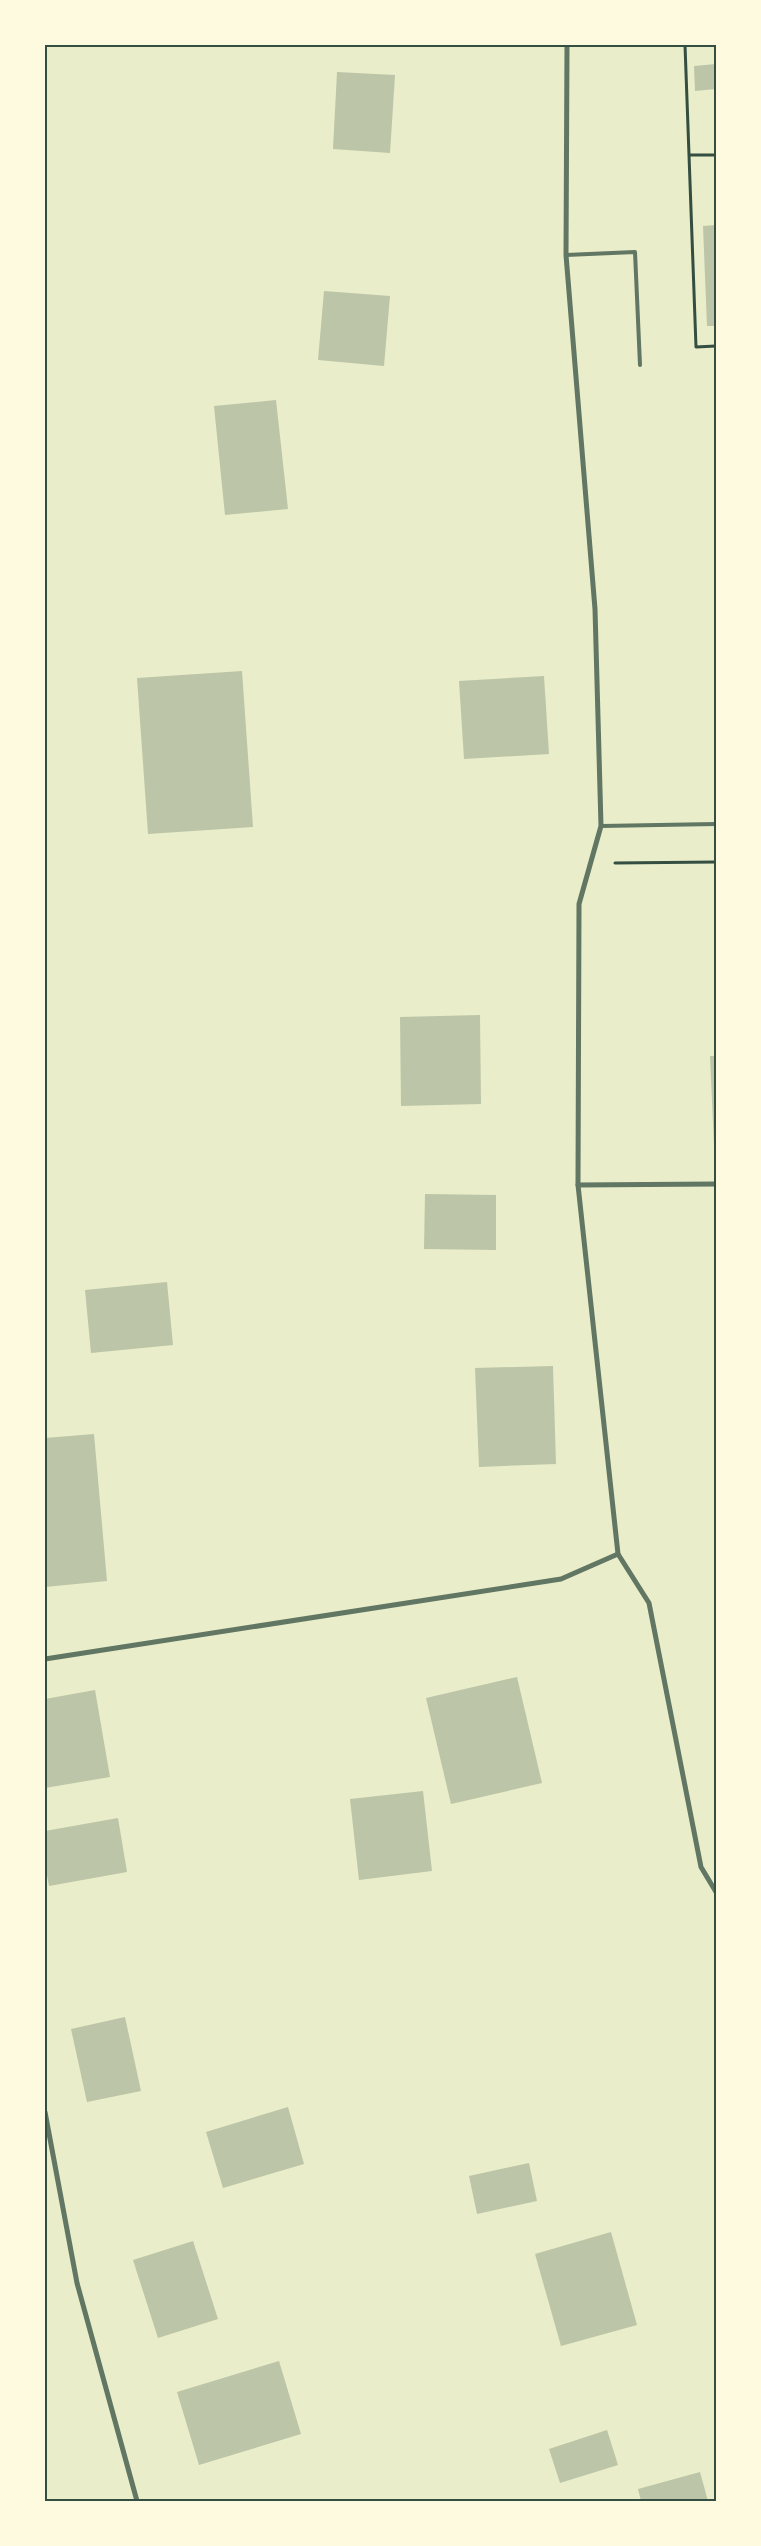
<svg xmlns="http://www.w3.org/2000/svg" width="761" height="2546" viewBox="0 0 761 2546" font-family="'Open Sans',sans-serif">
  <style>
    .building { fill: #bcc5a7 }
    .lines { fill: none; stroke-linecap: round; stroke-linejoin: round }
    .path { stroke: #344e41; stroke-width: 3 }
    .service { stroke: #617663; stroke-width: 4 }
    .minor { stroke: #617663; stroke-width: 5 }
    .neatline { fill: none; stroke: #344e41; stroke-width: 2 }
  </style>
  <rect width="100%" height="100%" fill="#e9edc9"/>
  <g class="building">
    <polygon points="716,64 716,89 695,91 694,66"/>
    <polygon points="337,72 395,75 390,153 333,149"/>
    <polygon points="716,225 716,326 707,326 703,226"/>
    <polygon points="324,291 390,296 384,366 318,360"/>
    <polygon points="276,400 288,509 225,515 214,406"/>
    <polygon points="242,671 253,827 148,834 137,678"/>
    <polygon points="544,676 549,754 464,759 459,681"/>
    <polygon points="480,1015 481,1104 401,1106 400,1017"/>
    <polygon points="710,1056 716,1056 716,1146 714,1146"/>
    <polygon points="425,1194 496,1195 496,1250 424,1249"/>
    <polygon points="167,1282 173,1345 91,1353 85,1290"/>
    <polygon points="553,1366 556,1464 479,1467 475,1368"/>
    <polygon points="94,1434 107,1581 45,1587 45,1438"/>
    <polygon points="517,1677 542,1783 451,1804 426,1698"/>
    <polygon points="95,1690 110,1777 45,1788 45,1699"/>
    <polygon points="423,1791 432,1871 359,1880 350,1799"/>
    <polygon points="118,1818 127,1872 49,1886 45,1864 45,1831"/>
    <polygon points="125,2017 141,2091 87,2102 71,2029"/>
    <polygon points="288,2107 304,2164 223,2188 206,2132"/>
    <polygon points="529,2163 537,2201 477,2214 469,2176"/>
    <polygon points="611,2232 637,2325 561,2346 535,2254"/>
    <polygon points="193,2241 218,2319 158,2338 133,2260"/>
    <polygon points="279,2361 301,2434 199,2465 177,2392"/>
    <polygon points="607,2430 618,2465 560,2483 549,2449"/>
    <polygon points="700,2472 708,2501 641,2501 638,2489"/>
  </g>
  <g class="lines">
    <g class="path">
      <polyline points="685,45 696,347 716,346"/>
      <polyline points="690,155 716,155"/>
      <polyline points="615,863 716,862"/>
    </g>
    <g class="service">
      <polyline points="566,255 635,252 640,365"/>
      <polyline points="601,826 716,824"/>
    </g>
    <g class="minor">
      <polyline points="567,45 566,255 595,609 601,826 579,904 578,1185 618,1554 649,1603 701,1867 716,1892"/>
      <polyline points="578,1185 716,1184"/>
      <polyline points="45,1659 561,1579 618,1554"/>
      <polyline points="45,2112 77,2283 137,2501"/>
    </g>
  </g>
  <rect width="761" height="2546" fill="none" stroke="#fefae0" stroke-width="92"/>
  <rect x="46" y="46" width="669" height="2454" class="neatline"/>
</svg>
